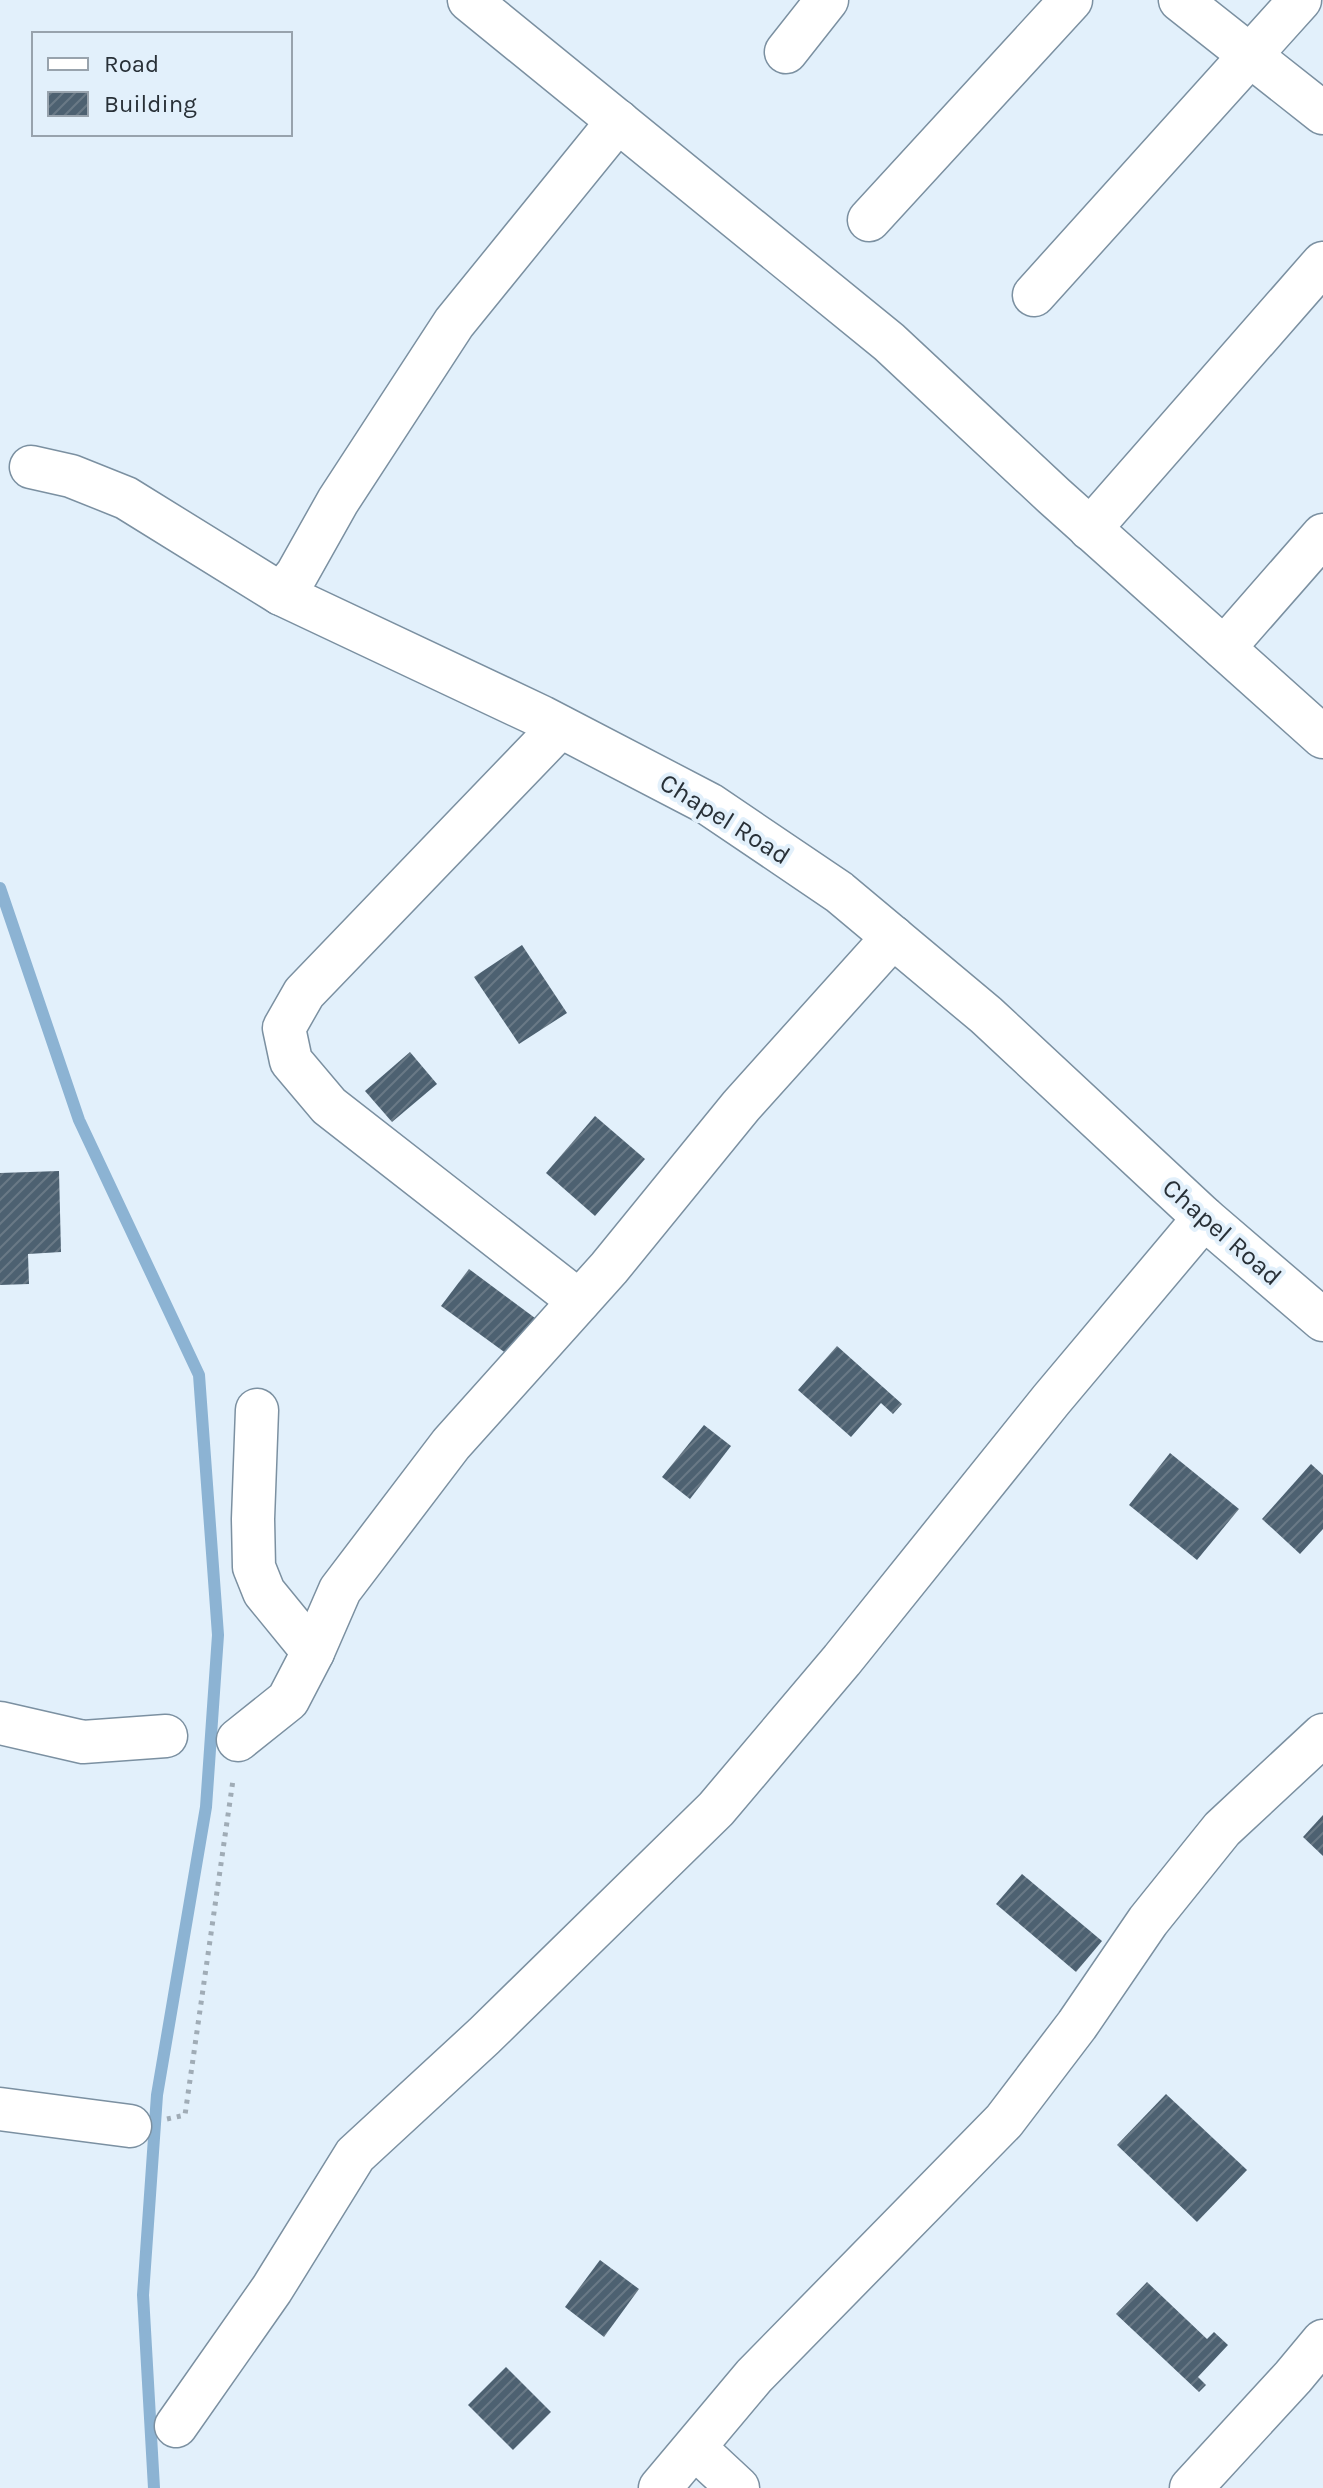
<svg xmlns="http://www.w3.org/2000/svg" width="1323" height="2488" viewBox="0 0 1323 2488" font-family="Karla,sans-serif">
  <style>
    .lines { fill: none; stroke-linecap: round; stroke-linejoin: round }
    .stream { stroke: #8cb3d3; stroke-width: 12 }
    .building { fill: url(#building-hatch) }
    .minor-casing { stroke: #7b90a1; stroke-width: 45 }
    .path { stroke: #a0acb6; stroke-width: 5; stroke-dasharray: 4 6; stroke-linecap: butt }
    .minor { stroke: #fff; stroke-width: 42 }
    .labels { text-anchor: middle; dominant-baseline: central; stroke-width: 8; stroke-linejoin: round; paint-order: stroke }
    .street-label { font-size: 26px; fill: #283037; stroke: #e2f0fb }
  </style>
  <defs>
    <pattern id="building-hatch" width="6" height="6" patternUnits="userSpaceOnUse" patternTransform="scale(2)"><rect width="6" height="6" fill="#4d6171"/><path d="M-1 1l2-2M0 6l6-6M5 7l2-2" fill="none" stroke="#697986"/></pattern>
  </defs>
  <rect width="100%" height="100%" fill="#e2f0fb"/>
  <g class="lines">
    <polyline class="stream" points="0,888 79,1120 199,1375 218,1635 206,1807 157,2095 143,2295 154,2488"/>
  </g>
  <g class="building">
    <polygon points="522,945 567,1013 519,1044 474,977"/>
    <polygon points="410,1052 437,1084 392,1122 365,1091"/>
    <polygon points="595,1116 645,1159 595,1216 546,1173"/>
    <polygon points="59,1171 61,1252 28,1254 29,1284 0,1285 0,1173"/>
    <polygon points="469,1269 535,1318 507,1354 441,1306"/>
    <polygon points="837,1346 902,1404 893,1414 881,1403 851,1437 798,1390"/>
    <polygon points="704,1425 731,1446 690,1499 662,1477"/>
    <polygon points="1170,1453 1239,1509 1197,1560 1129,1505"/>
    <polygon points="1311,1464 1323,1475 1323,1529 1300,1554 1262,1519"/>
    <polygon points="1323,1815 1323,1856 1303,1837"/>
    <polygon points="1022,1874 1102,1941 1076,1972 996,1904"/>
    <polygon points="1166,2094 1247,2170 1197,2222 1117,2145"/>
    <polygon points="600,2260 639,2289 604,2337 565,2307"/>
    <polygon points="1147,2282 1207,2339 1214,2332 1228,2345 1198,2377 1206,2385 1199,2392 1116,2314"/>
    <polygon points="506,2367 551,2412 513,2450 468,2405"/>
  </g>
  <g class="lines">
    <defs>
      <g id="minor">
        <polyline points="469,0 889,342 1054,496 1323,737"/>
        <polyline points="1180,0 1323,113"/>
        <polyline points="786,52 827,0"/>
        <polyline points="869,220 1071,0"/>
        <polyline points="1034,295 1300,0"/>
        <polyline points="31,467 71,476 126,498 281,594 542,717 709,804 839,892 986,1015 1204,1218 1323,1320"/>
        <polyline points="1090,529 1323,263"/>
        <polyline points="281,594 297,574 338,501 454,323 618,121"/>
        <polyline points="1224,648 1323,535"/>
        <polyline points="560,727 304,993 284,1028 291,1061 329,1106 579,1301"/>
        <polyline points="257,1410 253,1519 254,1567 264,1592 313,1652"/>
        <polyline points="0,1723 83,1742 166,1736"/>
        <polyline points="238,1740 288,1700 313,1652 340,1590 451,1444 609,1268 741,1106 893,937"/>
        <polyline points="0,2109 130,2126"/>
        <polyline points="176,2426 272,2289 355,2155 484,2036 716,1809 842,1660 1051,1400 1204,1218"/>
        <polyline points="695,2448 738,2488"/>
        <polyline points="660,2488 754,2376 1004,2121 1077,2025 1148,1921 1222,1829 1323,1735"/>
        <polyline points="1191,2488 1293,2377 1323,2341"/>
      </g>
    </defs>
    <use href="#minor" class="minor-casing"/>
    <polyline class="path" points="167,2119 185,2115 233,1780"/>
    <use href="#minor" class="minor"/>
  </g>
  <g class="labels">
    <g class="street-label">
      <text transform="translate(725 819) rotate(32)">Chapel Road</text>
      <text transform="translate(1222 1232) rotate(41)">Chapel Road</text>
    </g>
  </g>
  <rect x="32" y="32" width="260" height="104" fill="#e2f0fb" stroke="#98a3ad" stroke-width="2"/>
  <rect x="48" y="58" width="40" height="12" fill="#ffffff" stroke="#98a3ad" stroke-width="2"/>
  <text x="104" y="72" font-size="24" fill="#283037">Road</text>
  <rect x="48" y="92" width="40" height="24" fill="url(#building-hatch)" stroke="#98a3ad" stroke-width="2"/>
  <text x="104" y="112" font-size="24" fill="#283037">Building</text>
</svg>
